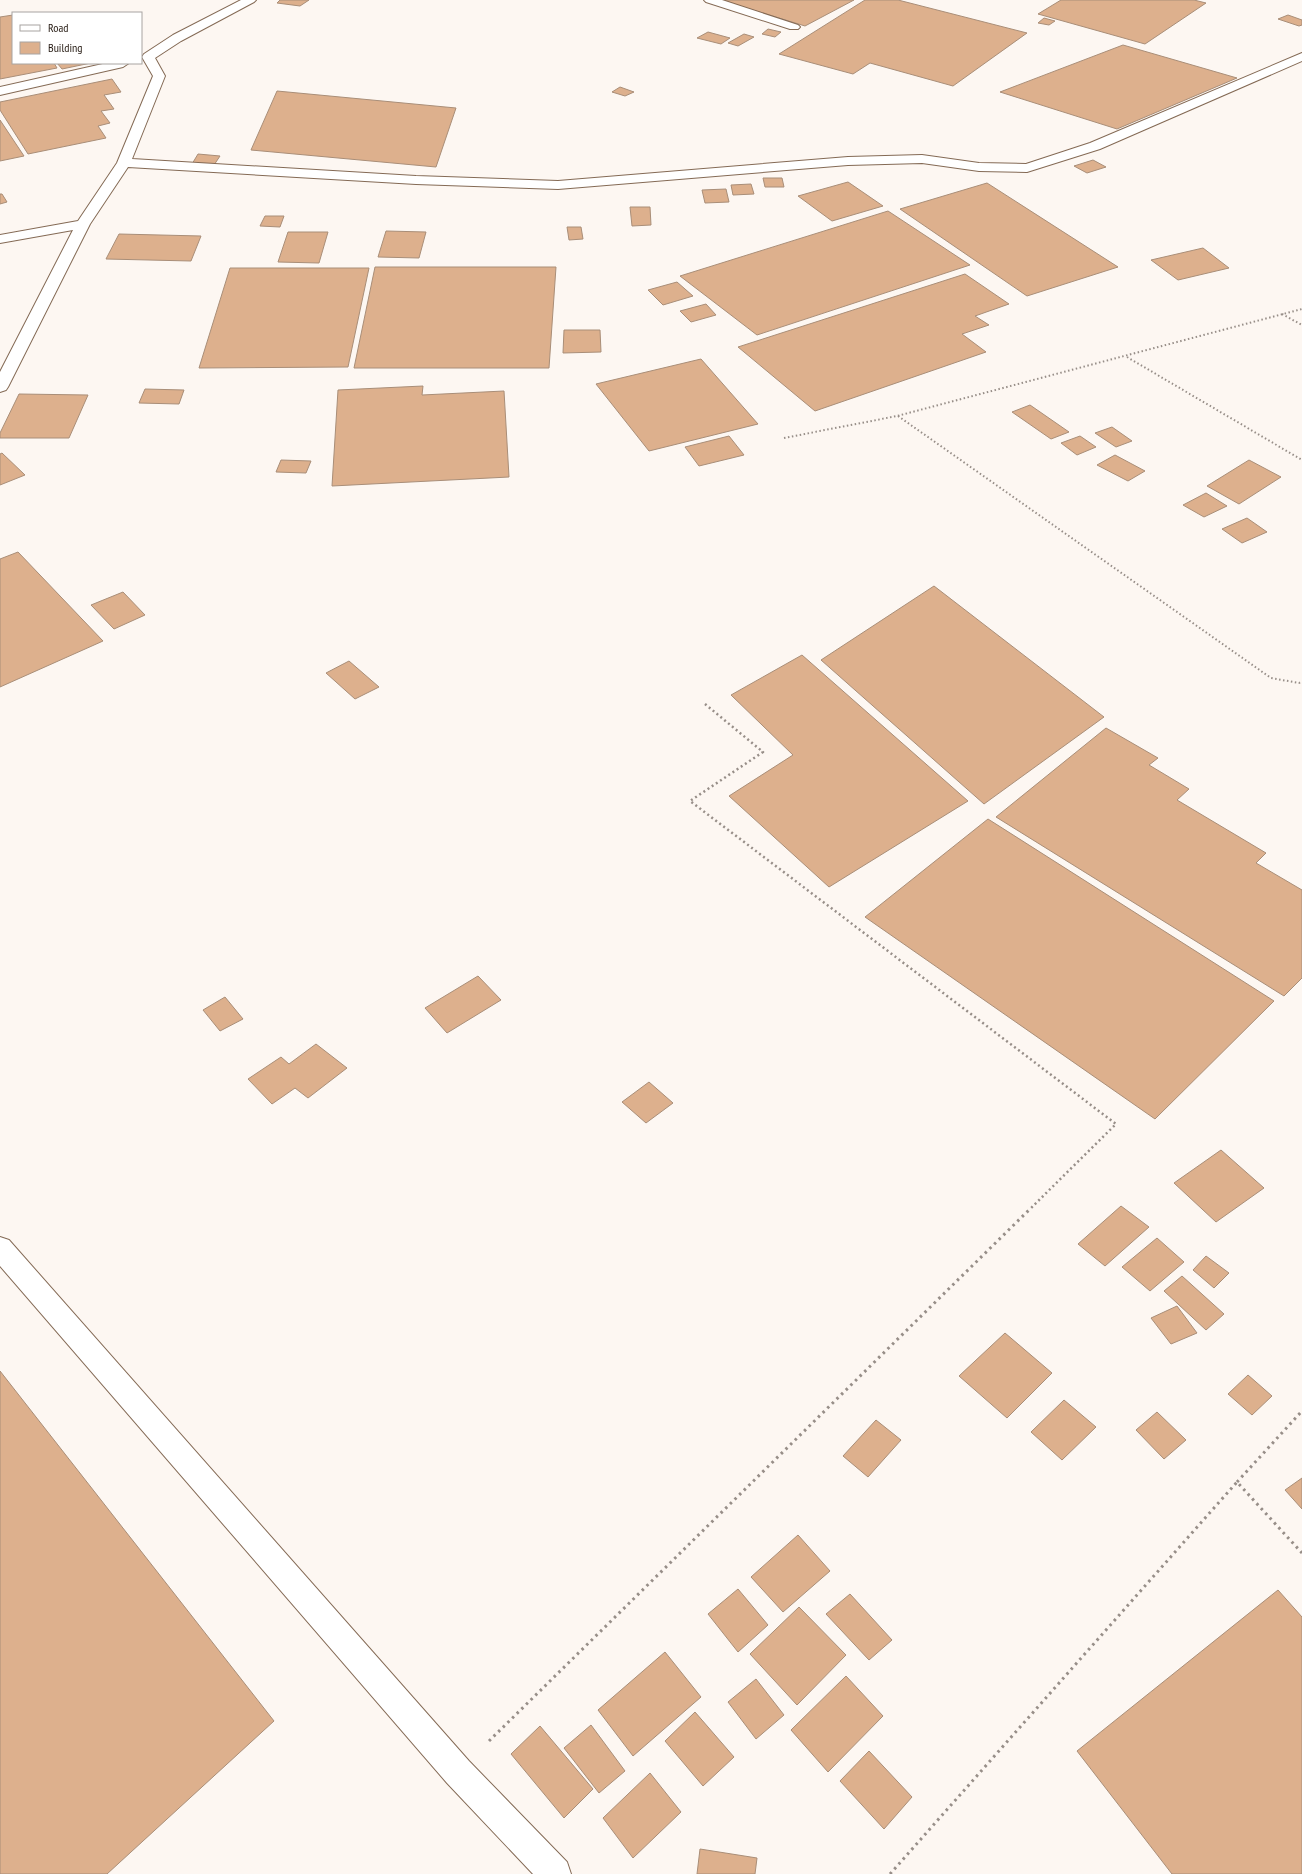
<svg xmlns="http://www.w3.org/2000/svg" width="1302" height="1874" viewBox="0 0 1302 1874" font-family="'PT Sans Narrow',sans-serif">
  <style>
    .building { fill: #ddb08d; stroke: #a98e78 }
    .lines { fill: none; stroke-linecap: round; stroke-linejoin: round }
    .minor-casing { stroke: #846a55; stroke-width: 2 }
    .path-far2 { stroke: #978e88; stroke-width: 2; stroke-dasharray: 1.5 2.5; stroke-linecap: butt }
    .path-far1 { stroke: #978e88; stroke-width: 2.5; stroke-dasharray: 2 3; stroke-linecap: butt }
    .path { stroke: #978e88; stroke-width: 3; stroke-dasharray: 2.5 4; stroke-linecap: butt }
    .minor { fill: #fff; fill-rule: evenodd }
  </style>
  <rect width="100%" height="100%" fill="#fdf7f2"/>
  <g class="building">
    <polygon points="280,0 309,0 300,6 277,3"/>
    <polygon points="720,0 854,0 805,26"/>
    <polygon points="865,0 898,0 1027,33 953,86 870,63 853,74 779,54"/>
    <polygon points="1061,0 1194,0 1206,3 1145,44 1038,14"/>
    <polygon points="13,15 13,63 54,63 57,68 0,79 0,17"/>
    <polygon points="1288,15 1302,20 1302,25 1299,26 1278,19"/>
    <polygon points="1044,18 1055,21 1049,25 1038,23"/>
    <polygon points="768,29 781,32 775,37 762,34"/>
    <polygon points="708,32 730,38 721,44 697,38"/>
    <polygon points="744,34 754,37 738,46 728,43"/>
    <polygon points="1123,45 1237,78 1117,129 1000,92"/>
    <polygon points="57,63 91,63 62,69"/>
    <polygon points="112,79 121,92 104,95 114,109 101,111 110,123 98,126 106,138 28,154 0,110 0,102"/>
    <polygon points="620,87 634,92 625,96 612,92"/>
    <polygon points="277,91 456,108 436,167 251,150"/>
    <polygon points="0,120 24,156 0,161"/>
    <polygon points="198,154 220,156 214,165 192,164"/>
    <polygon points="1093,160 1106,167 1087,173 1074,166"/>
    <polygon points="763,178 782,178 784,187 765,187"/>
    <polygon points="848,182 883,206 832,221 798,196"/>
    <polygon points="987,183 1118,267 1027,296 900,209"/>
    <polygon points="751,184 754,194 733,195 731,185"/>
    <polygon points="726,189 729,202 705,203 702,190"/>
    <polygon points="0,194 2,194 7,202 0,204"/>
    <polygon points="630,207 650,207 651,225 632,226"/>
    <polygon points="888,211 970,265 757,335 680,276"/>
    <polygon points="265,216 284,216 280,227 260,226"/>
    <polygon points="567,227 581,227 583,239 569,240"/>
    <polygon points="386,231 426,232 419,258 378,257"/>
    <polygon points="288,232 328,232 319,263 278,262"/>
    <polygon points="119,234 201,236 191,261 106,259"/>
    <polygon points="1203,248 1229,268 1178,280 1151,260"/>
    <polygon points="375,267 556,267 549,368 354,368"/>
    <polygon points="230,268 369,268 348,367 199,368"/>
    <polygon points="965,274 1009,304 975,316 989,325 962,334 986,352 815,411 738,347"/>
    <polygon points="677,282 693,296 663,305 648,290"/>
    <polygon points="706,304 716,315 691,322 680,311"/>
    <polygon points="564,330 600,330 601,352 563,353"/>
    <polygon points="701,359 758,424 649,451 596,384"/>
    <polygon points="423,386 422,395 504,391 509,477 332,486 338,390"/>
    <polygon points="145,389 184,390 179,404 139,403"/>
    <polygon points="19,394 88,395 69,438 0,438 0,433"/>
    <polygon points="1030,405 1069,432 1051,439 1012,412"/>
    <polygon points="1112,427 1132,441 1116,447 1095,433"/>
    <polygon points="729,436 744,455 699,466 685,447"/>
    <polygon points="1080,436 1096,447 1077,455 1061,443"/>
    <polygon points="2,453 25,475 0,485 0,454"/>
    <polygon points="1115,455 1145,471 1128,481 1097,465"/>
    <polygon points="281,460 311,461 306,473 276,472"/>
    <polygon points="1249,460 1281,477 1239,504 1207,486"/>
    <polygon points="1206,493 1227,506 1204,517 1183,505"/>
    <polygon points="1247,518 1267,532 1242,543 1222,529"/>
    <polygon points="18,552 103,641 0,687 0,559"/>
    <polygon points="934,586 1104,717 984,804 821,660"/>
    <polygon points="123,592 145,615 114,629 91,605"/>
    <polygon points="802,655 968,801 829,887 729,796 793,755 731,695"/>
    <polygon points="349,661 379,687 355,699 326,673"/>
    <polygon points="1106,728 1158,758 1149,765 1189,789 1177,800 1266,853 1256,863 1302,890 1302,978 1284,996 996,817"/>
    <polygon points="988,819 1274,1001 1155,1119 865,917"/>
    <polygon points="478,976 501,1000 447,1033 425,1008"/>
    <polygon points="225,997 243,1019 220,1031 203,1010"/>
    <polygon points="316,1044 347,1068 308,1098 295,1088 272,1104 248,1079 281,1057 289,1064"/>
    <polygon points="649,1082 673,1103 646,1123 622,1102"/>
    <polygon points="1221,1150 1264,1188 1216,1222 1174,1183"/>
    <polygon points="1121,1206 1149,1227 1105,1266 1078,1244"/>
    <polygon points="1157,1238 1184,1262 1150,1291 1122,1267"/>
    <polygon points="1206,1256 1229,1273 1214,1288 1193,1270"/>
    <polygon points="1182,1276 1224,1314 1206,1330 1164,1291"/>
    <polygon points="1177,1306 1197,1333 1171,1344 1151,1318"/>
    <polygon points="1005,1333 1052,1373 1007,1418 959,1376"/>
    <polygon points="0,1371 274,1721 107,1874 0,1874"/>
    <polygon points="1248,1375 1272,1396 1252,1415 1228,1394"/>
    <polygon points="1064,1400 1096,1427 1062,1460 1031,1432"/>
    <polygon points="1157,1412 1186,1440 1164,1459 1136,1430"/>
    <polygon points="876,1420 901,1440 868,1477 843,1456"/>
    <polygon points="1302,1478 1302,1509 1285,1490"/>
    <polygon points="798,1535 830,1571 783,1612 751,1577"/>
    <polygon points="738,1589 768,1625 738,1652 708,1614"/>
    <polygon points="1278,1590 1302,1617 1302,1874 1172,1874 1077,1751"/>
    <polygon points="850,1594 892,1640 869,1660 826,1614"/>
    <polygon points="799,1607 846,1655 797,1705 750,1654"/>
    <polygon points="665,1652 701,1697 633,1756 598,1710"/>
    <polygon points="846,1676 883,1716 828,1772 791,1730"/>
    <polygon points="756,1679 784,1715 756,1739 728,1702"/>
    <polygon points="695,1712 734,1757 703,1786 665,1741"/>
    <polygon points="591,1725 625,1771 599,1793 564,1748"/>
    <polygon points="540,1726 593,1789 564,1818 511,1754"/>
    <polygon points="869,1751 912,1797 884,1829 840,1781"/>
    <polygon points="650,1773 681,1812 633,1858 603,1818"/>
    <polygon points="700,1849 757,1858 755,1874 697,1874"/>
  </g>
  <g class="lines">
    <defs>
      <g id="minor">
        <polygon points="241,0 256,0 254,2 181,41 155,58 165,76 132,159 416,176 558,181 848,157 922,155 979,163 1026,164 1090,143 1302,53 1302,61 1100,149 1027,172 979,171 922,163 848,165 558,189 416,184 128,167 90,224 8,387 6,390 0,392 0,372 73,230 0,243 0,235 78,221 117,163 153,76 142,57 144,54 173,35"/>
        <polygon points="704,0 722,0 798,25 800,27 798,29 790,29 706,2"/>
        <polygon points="107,63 129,63 123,67 0,95 0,87"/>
        <polygon points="0,1237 9,1240 469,1761 567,1862 571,1874 533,1874 447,1783 0,1266"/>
      </g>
    </defs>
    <use href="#minor" class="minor-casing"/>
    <g class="path-far2">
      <polyline points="1282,314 1302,325"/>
      <polyline points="1127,357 1302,460"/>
      <polyline points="898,416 1271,678 1299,683 1302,681"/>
      <polyline points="784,438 897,416 1302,309"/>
    </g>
    <polyline class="path-far1" points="705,704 763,752 690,801 1116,1124 1030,1209"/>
    <g class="path">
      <polyline points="1237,1482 1302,1411"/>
      <polyline points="489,1741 1031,1208"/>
      <polyline points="890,1874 1237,1482 1302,1553"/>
    </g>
    <use href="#minor" class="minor"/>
  </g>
  <rect x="12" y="12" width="130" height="52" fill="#ffffff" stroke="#a8a4a1"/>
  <rect x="20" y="25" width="20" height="6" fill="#ffffff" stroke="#a8a4a1"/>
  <text x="48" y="32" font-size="12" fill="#261b13">Road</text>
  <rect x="20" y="42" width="20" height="12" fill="#ddb08d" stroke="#a8a4a1"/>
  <text x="48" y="52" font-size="12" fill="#261b13">Building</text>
</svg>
